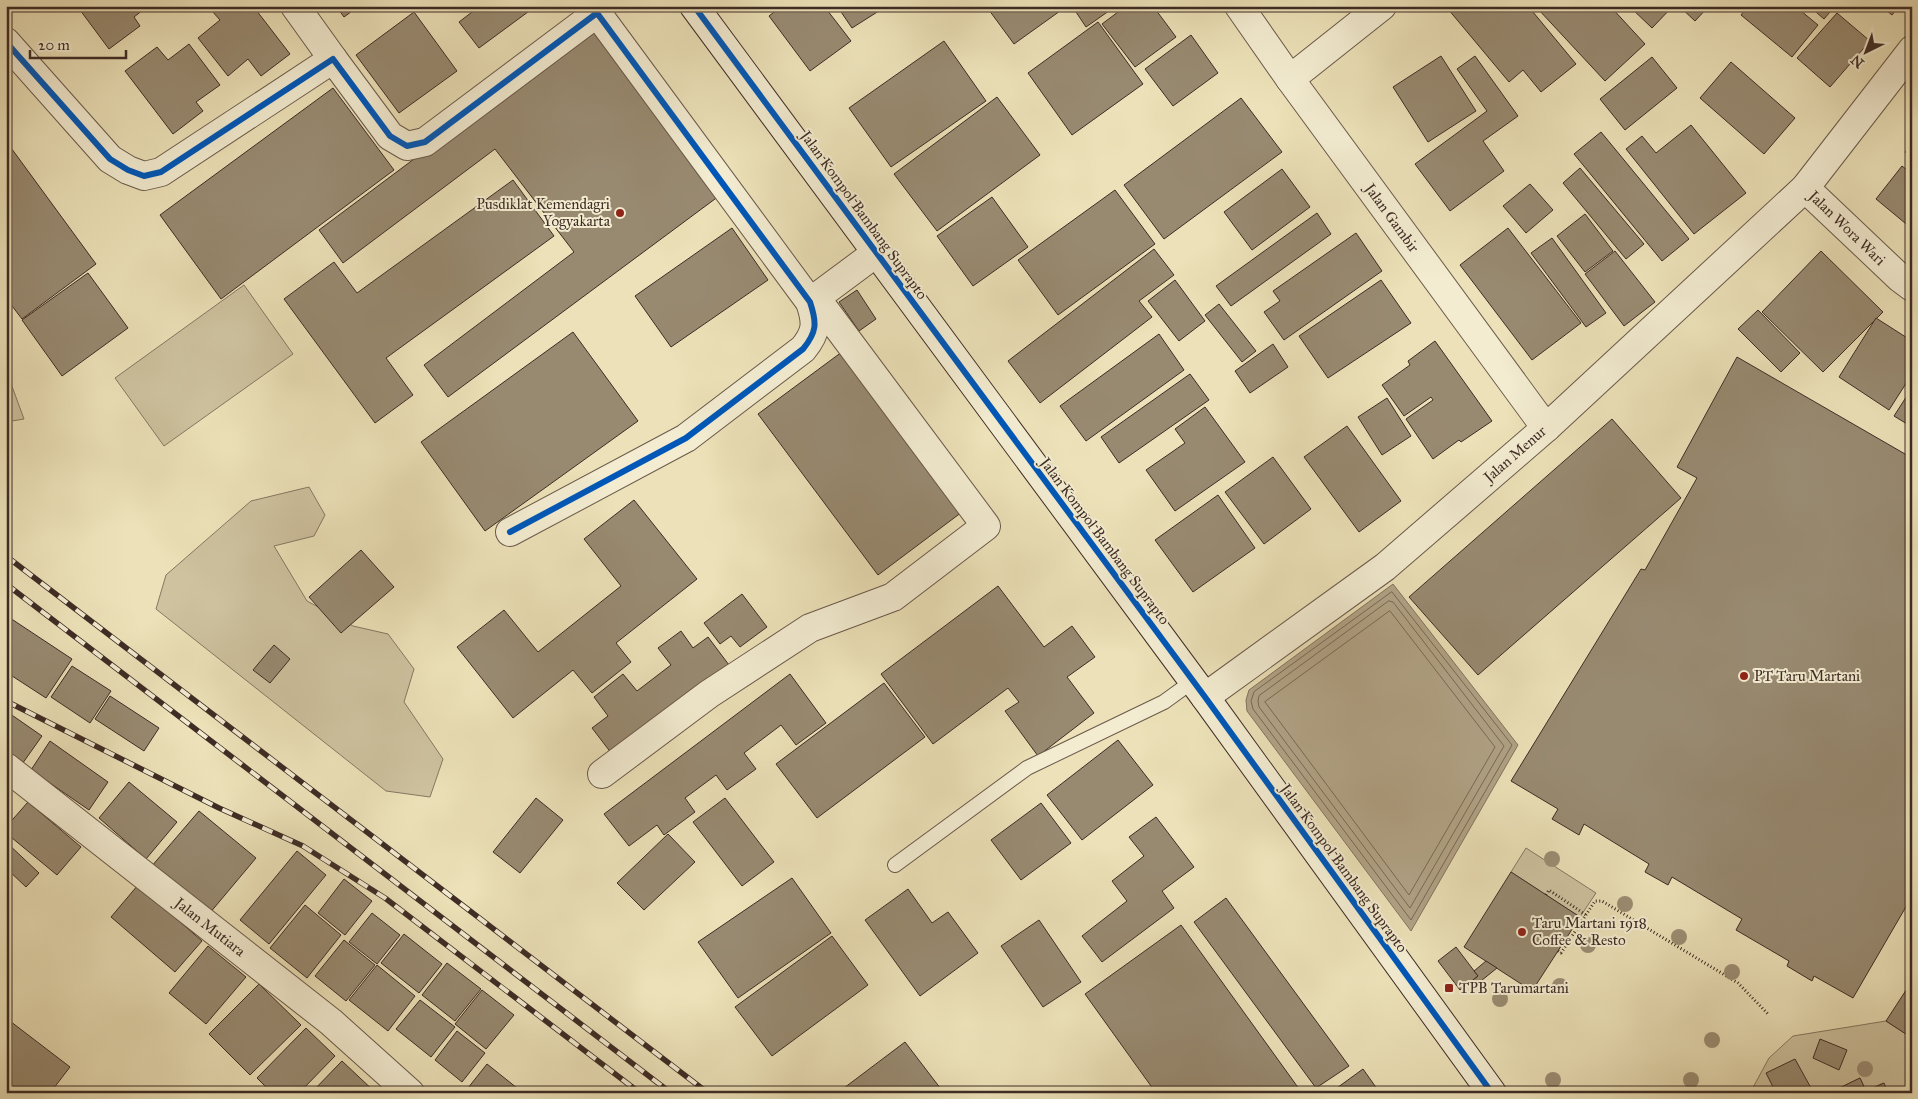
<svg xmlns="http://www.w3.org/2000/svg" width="1918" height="1099" viewBox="0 0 1918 1099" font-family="'IM FELL Great Primer',serif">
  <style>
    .green { fill: #cec29f; stroke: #867762 }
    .water { fill: #b1a386; stroke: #83735f }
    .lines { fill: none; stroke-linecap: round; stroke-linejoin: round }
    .shore { stroke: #786856; stroke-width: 1 }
    .building { fill: #988a71; stroke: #3e2c25 }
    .lane-casing { stroke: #6a594a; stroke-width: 16 }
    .street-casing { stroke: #6a594a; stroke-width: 30 }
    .secondary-casing { stroke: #3e2c25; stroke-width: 30 }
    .path { stroke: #3e2c25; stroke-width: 3; stroke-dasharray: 1 2.5; stroke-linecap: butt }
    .lane { stroke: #f3ecd1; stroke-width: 14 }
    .street { stroke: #f3ecd1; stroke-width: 28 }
    .secondary { stroke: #f3ecd1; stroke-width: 28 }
    .rail-casing { stroke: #3e2c25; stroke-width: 5.5 }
    .rail { stroke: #f3ecd1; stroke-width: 4; stroke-dasharray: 11; stroke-linecap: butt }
    .cycleway-casing { stroke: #f3ecd1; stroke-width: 9 }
    .cycleway { stroke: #0057b8; stroke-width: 6 }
    .tree { fill: #9c8e74 }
    .poi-dot { fill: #8f2418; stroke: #f3ecd1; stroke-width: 2 }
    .labels { text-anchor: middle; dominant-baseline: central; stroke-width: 4; stroke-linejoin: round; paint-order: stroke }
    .poi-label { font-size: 15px; fill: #3e2c25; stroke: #f3ecd1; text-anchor: start }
    .street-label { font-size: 15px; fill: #3e2c25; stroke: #f3ecd1 }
  </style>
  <rect width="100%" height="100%" fill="#ece1b8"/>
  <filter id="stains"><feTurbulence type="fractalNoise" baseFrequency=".004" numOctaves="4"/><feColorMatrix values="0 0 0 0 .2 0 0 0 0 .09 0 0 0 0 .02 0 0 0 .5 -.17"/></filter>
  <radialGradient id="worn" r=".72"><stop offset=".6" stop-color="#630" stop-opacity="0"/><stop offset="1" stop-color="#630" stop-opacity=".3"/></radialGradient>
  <g class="green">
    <polygon points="244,285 293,354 164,446 115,378"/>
    <polygon points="6,370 24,419 6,422"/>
    <polygon points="309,487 325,515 314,536 274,546 307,601 353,626 388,634 414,669 404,702 443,759 430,797 386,791 156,609 166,575 251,501"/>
    <polygon points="1526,848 1596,893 1580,917 1511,872"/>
    <polygon points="1886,1021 1912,1038 1912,1093 1888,1093 1883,1083 1866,1091 1860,1078 1829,1093 1750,1093 1769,1058 1793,1036"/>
  </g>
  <polygon class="water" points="1393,584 1518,745 1411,931 1247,711 1246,700 1249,690"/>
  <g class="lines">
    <g class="shore">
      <polygon points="1392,592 1512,745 1411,920 1253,709 1251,701 1254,692"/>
      <polygon points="1389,601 1393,602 1504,746 1410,908 1259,707 1258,701 1259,696"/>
      <polygon points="1390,611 1495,747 1409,895 1265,702"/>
    </g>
  </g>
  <g class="building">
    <polygon points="77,6 148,6 134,17 140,26 109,49"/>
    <polygon points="218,6 253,6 290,54 261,76 248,59 228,76 198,38 220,20 212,11"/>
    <polygon points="336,6 359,6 344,17"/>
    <polygon points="480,6 536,6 479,48 459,22"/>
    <polygon points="782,6 824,6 851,41 810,71 769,16"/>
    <polygon points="837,6 880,6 882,9 852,28"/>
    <polygon points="885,6 896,6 888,11"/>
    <polygon points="986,6 1067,6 1014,44"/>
    <polygon points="1072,6 1116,6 1086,27"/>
    <polygon points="1126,6 1153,6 1176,37 1135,67 1102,24"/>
    <polygon points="1451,6 1528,6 1576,64 1541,92 1523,70 1509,82 1448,9"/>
    <polygon points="1541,6 1610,6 1645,44 1605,81 1538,9"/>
    <polygon points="1629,6 1673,6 1652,28"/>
    <polygon points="1679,6 1709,6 1695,21"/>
    <polygon points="1748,6 1795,6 1818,25 1792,57 1741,15"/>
    <polygon points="1809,6 1835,6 1824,19"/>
    <polygon points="1881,6 1899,6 1892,15"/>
    <polygon points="414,12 457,71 399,113 356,55"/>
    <polygon points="1837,13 1870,41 1830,87 1797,58"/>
    <polygon points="1098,22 1143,84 1072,135 1028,73"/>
    <polygon points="592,26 719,196 448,397 424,365 574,252 495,149 343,263 319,230"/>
    <polygon points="1191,35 1218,73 1173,106 1145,69"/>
    <polygon points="944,41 986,101 891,167 849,108"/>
    <polygon points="189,44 220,85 196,102 203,111 173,134 125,71 157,47 168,60"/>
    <polygon points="1441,56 1476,111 1428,142 1393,87"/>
    <polygon points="1475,56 1518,116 1483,141 1504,171 1450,211 1415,164 1487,111 1457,69"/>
    <polygon points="1652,57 1677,88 1625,130 1600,99"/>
    <polygon points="1731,62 1795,118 1764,154 1700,98"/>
    <polygon points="333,88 394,170 221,299 160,215"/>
    <polygon points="997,97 1040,155 937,231 894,174"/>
    <polygon points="1241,98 1282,152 1164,239 1124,185"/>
    <polygon points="1691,125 1746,193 1694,234 1626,149 1642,136 1656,153"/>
    <polygon points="1601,132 1689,239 1662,261 1574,154"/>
    <polygon points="6,141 96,264 22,319 6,298"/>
    <polygon points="1912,145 1912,158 1905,152"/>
    <polygon points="1902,166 1912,174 1911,228 1876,199"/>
    <polygon points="1580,168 1644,244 1626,259 1563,183"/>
    <polygon points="1282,169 1310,207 1252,250 1224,212"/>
    <polygon points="513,180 554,236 386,358 413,395 375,423 284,299 334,262 357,293"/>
    <polygon points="1530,184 1553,210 1526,233 1503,206"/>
    <polygon points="1115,190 1155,244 1058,315 1018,260"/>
    <polygon points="992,197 1028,247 973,286 937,236"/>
    <polygon points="1317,213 1331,234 1231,306 1216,286"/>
    <polygon points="1585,214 1613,251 1585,272 1557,236"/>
    <polygon points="732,228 768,280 671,347 635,296"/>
    <polygon points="1508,228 1581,323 1532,360 1460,265"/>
    <polygon points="1356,233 1382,271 1284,340 1264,312 1280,301 1273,291"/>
    <polygon points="1552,238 1606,313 1586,327 1531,253"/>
    <polygon points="1154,249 1174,275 1139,301 1152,317 1040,403 1008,361"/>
    <polygon points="1615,251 1655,302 1624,326 1585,274"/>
    <polygon points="1821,251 1883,312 1823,372 1762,312"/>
    <polygon points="88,273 128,328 62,376 22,320"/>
    <polygon points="1175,280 1205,321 1179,341 1148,301"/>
    <polygon points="1381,280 1411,323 1328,378 1299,336"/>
    <polygon points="857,290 876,319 859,331 839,302"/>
    <polygon points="1219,304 1256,351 1242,362 1205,315"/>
    <polygon points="1758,310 1800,353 1781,372 1738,329"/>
    <polygon points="1876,318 1912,341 1912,374 1889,410 1839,377"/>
    <polygon points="573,332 638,421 485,531 421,442"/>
    <polygon points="1159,334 1184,370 1086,441 1060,406"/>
    <polygon points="1435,341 1492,421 1461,442 1459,440 1433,459 1406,419 1433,400 1431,397 1404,416 1382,385 1410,365 1408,361"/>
    <polygon points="1273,344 1288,367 1250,393 1235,371"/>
    <polygon points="850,346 970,506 878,575 758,414"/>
    <polygon points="1737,357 1912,458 1912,908 1907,905 1853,998 1814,976 1812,981 1787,966 1789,961 1736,930 1742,919 1672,877 1668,885 1645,872 1649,864 1584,824 1579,835 1552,819 1558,809 1511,781 1641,569 1645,570 1697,478 1677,467"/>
    <polygon points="1190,374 1209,400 1119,463 1101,437"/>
    <polygon points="1912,388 1912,427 1894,416"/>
    <polygon points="1387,398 1411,436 1382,455 1358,417"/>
    <polygon points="1205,407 1245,462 1175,511 1146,470 1185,443 1175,429"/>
    <polygon points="1612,419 1681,498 1478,675 1409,597"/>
    <polygon points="1347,426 1401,501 1359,532 1304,457"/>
    <polygon points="1273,457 1311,509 1264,544 1225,492"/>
    <polygon points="1218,495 1255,548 1193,592 1155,540"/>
    <polygon points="634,500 697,579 616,643 631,662 592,693 573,670 513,718 457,647 504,610 538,652 621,586 584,539"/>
    <polygon points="361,550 394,587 341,633 309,597"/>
    <polygon points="998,586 1044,647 1072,626 1095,657 1067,677 1094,713 1038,756 1005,711 1019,702 1008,688 933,744 881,674"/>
    <polygon points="742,594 767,627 740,647 731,636 720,644 704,623"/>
    <polygon points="7,616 72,659 46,698 6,672"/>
    <polygon points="681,631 693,648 708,637 732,669 615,758 592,728 608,716 594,697 623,674 637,691 671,665 658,648"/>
    <polygon points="274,645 290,659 270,683 253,670"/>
    <polygon points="72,666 111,691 90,723 51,697"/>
    <polygon points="790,674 826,723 796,745 781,725 744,753 756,769 727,790 716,775 685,798 695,812 664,835 657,825 629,846 604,814"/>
    <polygon points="884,683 925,737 817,818 776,764"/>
    <polygon points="110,696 159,728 144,751 95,719"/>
    <polygon points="6,711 42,736 20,767 6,757"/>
    <polygon points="1118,740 1153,785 1082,840 1047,795"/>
    <polygon points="50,741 108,782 89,810 31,770"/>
    <polygon points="129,782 177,822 146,859 99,818"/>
    <polygon points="536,798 563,820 520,873 493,852"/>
    <polygon points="725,798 774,862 742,886 693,822"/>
    <polygon points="28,802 81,847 57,875 6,833 6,827"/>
    <polygon points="1041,803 1071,843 1021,880 991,840"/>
    <polygon points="199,811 256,858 209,914 151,867"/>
    <polygon points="1156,817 1194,867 1162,891 1174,908 1102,962 1082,936 1127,901 1112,881 1144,856 1129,837"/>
    <polygon points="668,834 695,862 644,910 617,883"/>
    <polygon points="6,842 39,873 26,887 6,868"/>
    <polygon points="297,851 326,875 269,944 240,920"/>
    <polygon points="1511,872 1580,917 1532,991 1464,947"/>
    <polygon points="792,878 831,933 738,998 698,942"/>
    <polygon points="344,879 372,901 345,935 318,913"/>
    <polygon points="138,885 202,941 175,972 111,917"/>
    <polygon points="908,889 932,923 948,912 978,953 920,996 865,920"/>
    <polygon points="1226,898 1349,1066 1316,1088 1194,922"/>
    <polygon points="305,905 341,935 307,978 270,948"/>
    <polygon points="372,913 400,935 377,964 349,942"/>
    <polygon points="1039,920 1081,982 1043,1007 1001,946"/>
    <polygon points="1181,925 1302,1093 1156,1093 1085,994"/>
    <polygon points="404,934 442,964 419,993 381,963"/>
    <polygon points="832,936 868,985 772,1056 735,1007"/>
    <polygon points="344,940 375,965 346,1001 315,976"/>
    <polygon points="208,946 246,977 206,1024 169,993"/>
    <polygon points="1456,947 1478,976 1460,990 1438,961"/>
    <polygon points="1486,961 1497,968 1476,985 1472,981 1478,976 1474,971"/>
    <polygon points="447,963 481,989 455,1021 422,995"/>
    <polygon points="377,965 415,996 388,1031 349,1000"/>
    <polygon points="1912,981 1912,1038 1886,1021"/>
    <polygon points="259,984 301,1025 250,1075 209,1034"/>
    <polygon points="482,990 514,1015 486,1049 455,1024"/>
    <polygon points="420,1000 455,1027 431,1057 396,1029"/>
    <polygon points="6,1018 70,1067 50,1093 6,1093"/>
    <polygon points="306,1028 335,1056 299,1093 272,1093 257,1078"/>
    <polygon points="457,1031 485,1053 462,1082 435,1060"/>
    <polygon points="1820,1039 1847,1050 1839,1070 1813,1058"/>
    <polygon points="905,1042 944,1093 841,1093 840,1091"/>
    <polygon points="1795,1059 1811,1088 1801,1093 1776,1093 1766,1073"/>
    <polygon points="342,1061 376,1093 311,1093"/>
    <polygon points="487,1064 522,1092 521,1093 464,1093"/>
    <polygon points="1363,1069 1380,1093 1330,1093"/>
    <polygon points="1860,1078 1867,1093 1829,1093"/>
    <polygon points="1884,1083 1888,1093 1867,1093 1866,1091"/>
  </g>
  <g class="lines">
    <defs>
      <polyline id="lane" points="895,865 1027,768 1164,702 1193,681"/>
      <g id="street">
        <polyline points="295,6 333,59"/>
        <polyline points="1239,6 1290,79 1546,428"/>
        <path d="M6,42L110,159L128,170L144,176L161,172L333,59L390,136L407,146L425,142L597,13L810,302C817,323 817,332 803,349L686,438L510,532"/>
        <polyline points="1290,79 1382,6"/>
        <polyline points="1805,188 1900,278 1912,287"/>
        <polyline points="810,302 876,253"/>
        <polyline points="1205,697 1385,567 1546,428 1805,188 1912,50"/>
        <polyline points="6,767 331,1022 410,1093"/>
        <polyline points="602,774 709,694 810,628 893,597 986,526 816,298"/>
      </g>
      <polyline id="secondary" points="694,6 1205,697 1492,1093"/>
    </defs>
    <use href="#lane" class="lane-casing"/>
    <use href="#street" class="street-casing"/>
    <use href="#secondary" class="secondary-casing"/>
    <g class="path">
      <polyline points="1546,895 1549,890 1586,915"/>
      <polyline points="1558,951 1561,953 1595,901 1602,901 1738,983 1768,1014"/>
    </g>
    <use href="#lane" class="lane"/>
    <use href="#street" class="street"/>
    <use href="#secondary" class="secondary"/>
    <defs>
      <g id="rail">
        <polyline points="6,556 708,1093"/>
        <polyline points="6,584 671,1093"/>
        <polyline points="6,701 219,808 303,846 385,898 640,1093"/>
      </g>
    </defs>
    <use href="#rail" class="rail-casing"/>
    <use href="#rail" class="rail"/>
    <defs>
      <g id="cycleway">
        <polyline points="694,6 1205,697 1492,1093"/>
        <path d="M6,42L110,159L128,170L144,176L161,172L333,59L390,136L407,146L425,142L597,13L810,302C817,323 817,332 803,349L686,438L510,532"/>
      </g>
    </defs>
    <use href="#cycleway" class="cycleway-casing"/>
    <use href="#cycleway" class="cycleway"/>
  </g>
  <g class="tree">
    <circle cx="1552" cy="859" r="8"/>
    <circle cx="1625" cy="904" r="8"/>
    <circle cx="1679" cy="937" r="8"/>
    <circle cx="1588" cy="945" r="8"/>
    <circle cx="1732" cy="972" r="8"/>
    <circle cx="1560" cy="986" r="8"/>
    <circle cx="1500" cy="999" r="8"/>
    <circle cx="1712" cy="1040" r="8"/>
    <circle cx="1865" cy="1069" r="8"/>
    <circle cx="1553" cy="1080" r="8"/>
    <circle cx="1691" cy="1080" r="8"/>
  </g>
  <g class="poi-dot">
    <circle cx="620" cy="213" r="5"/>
    <circle cx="1744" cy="676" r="5"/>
    <circle cx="1522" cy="932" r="5"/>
    <rect x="1444" y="983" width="10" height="10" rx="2.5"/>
  </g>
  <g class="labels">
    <g class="poi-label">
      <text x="610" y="204" text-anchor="end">Pusdiklat Kemendagri<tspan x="610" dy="17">Yogyakarta</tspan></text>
      <text x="1754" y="676">PT Taru Martani</text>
      <text x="1532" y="923">Taru Martani 1918<tspan x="1532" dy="17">Coffee &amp; Resto</tspan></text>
      <text x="1459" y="988">TPB Tarumartani</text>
    </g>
    <g class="street-label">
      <text transform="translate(864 215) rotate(54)">Jalan Kompol Bambang Suprapto</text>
      <text transform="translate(1392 218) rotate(54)">Jalan Gambir</text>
      <text transform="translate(1847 228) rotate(44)">Jalan Wora Wari</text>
      <text transform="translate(1515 454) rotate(-41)">Jalan Menur</text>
      <text transform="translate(1105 541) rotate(53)">Jalan Kompol Bambang Suprapto</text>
      <text transform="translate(1344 868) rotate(54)">Jalan Kompol Bambang Suprapto</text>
      <text transform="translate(210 927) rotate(38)">Jalan Mutiara</text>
    </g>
  </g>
  <rect width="1918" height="1099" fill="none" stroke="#ece1b8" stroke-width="25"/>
  <rect x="8" y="8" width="1903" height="1084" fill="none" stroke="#3e2c25" stroke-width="2.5"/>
  <rect x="12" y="12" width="1893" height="1074" fill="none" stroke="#3e2c25"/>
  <g transform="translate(1866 52) rotate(222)" stroke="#f3ecd1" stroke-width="4" paint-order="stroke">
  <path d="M0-4L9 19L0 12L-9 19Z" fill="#3e2c25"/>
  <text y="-8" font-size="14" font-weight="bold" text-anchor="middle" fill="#3e2c25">N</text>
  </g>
  <path d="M30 50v8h96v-8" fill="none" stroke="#3e2c25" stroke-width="2.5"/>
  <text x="38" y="50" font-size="15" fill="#3e2c25" stroke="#f3ecd1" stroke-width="4" paint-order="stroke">20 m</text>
  <rect width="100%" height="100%" filter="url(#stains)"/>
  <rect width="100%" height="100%" fill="url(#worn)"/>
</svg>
